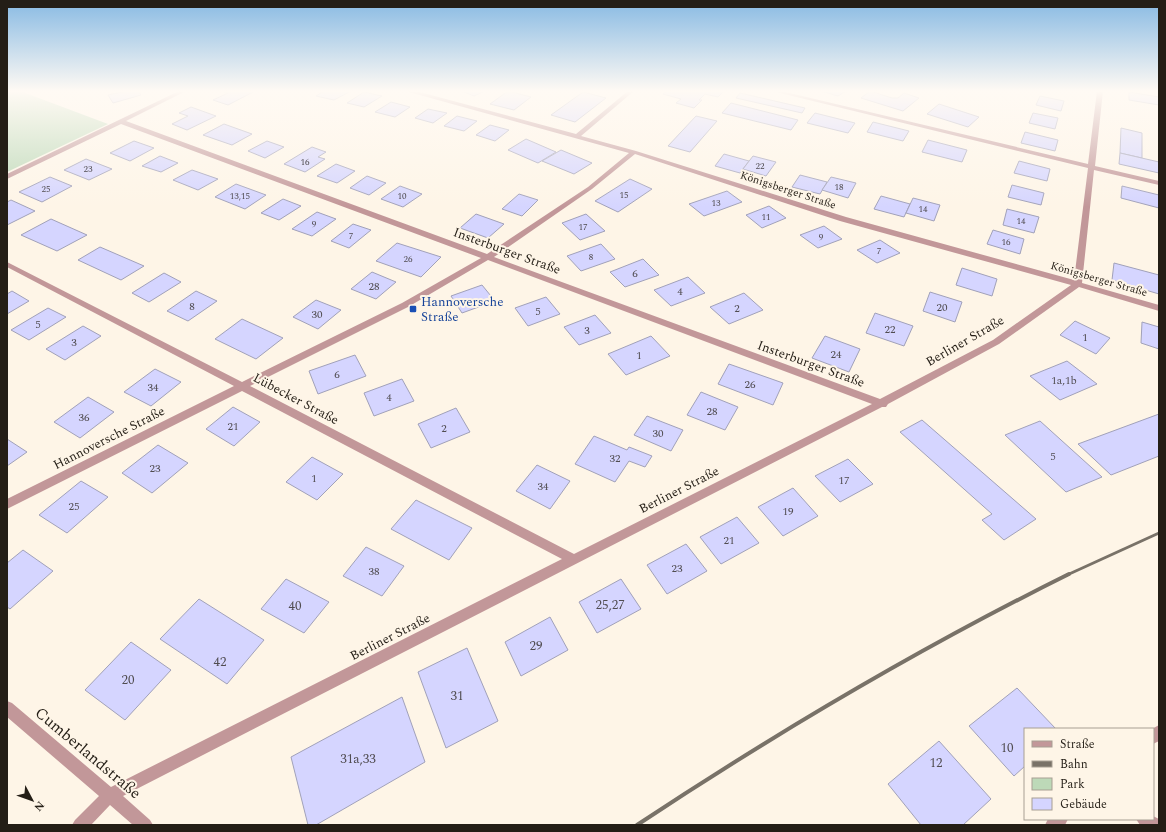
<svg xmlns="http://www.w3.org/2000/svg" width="1166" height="832" viewBox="0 0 1166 832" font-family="Spectral,serif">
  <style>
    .green { fill: #bdd9b8 }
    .building { fill: #d5d5ff; stroke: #a1a1b9 }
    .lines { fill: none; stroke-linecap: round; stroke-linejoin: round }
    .street { fill: #c29799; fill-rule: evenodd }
    .rail-far1 { stroke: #797268; stroke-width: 3 }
    .rail { stroke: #797268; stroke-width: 4 }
    .transit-dot { fill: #1a4fb4; stroke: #fef5e7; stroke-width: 1.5 }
    .labels { text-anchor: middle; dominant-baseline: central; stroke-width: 4; stroke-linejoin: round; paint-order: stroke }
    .far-number-label { font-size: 9px; fill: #504c50 }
    .far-street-label { font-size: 11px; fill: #241e16; stroke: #fef5e7 }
    .number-label { font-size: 11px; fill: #504c50 }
    .street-label { font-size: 13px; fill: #241e16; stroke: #fef5e7 }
    .transit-label { font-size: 13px; fill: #164399; stroke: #fef5e7; text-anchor: start }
    .near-number-label { font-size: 13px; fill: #504c50 }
    .near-street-label { font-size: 16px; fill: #241e16; stroke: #fef5e7 }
  </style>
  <rect width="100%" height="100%" fill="#fef5e7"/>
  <polygon class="green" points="7,91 20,91 108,124 7,172"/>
  <g class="building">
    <polygon points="127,91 138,91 141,95 113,103 108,95"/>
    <polygon points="222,91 255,91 228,105 213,100 228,93"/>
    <polygon points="324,91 351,91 334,100 316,96"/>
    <polygon points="462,91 485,91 474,96"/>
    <polygon points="508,91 531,97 514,110 490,104"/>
    <polygon points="667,91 724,91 718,97 705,94 699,100 702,100 694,108 676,103 681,99 663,94"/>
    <polygon points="821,91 846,91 838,96"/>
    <polygon points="870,91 892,98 898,98 904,93 919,98 903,111 861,98"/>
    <polygon points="364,92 382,96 364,107 347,103"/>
    <polygon points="583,92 606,98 575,122 551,115"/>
    <polygon points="1129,92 1159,97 1159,105 1129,100"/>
    <polygon points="740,93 805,108 802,113 736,98"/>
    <polygon points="1040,96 1064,101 1061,111 1036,105"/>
    <polygon points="391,102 410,107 395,117 375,112"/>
    <polygon points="731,103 798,120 791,130 722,113"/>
    <polygon points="939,104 979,117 968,127 927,114"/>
    <polygon points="191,107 216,116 187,130 172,124 188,116 179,113"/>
    <polygon points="428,109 447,113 433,123 415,118"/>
    <polygon points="815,113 855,123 848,133 807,123"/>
    <polygon points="1033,113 1058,118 1055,129 1029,123"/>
    <polygon points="457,116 477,121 464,131 444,126"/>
    <polygon points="696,116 717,121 690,152 668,146"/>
    <polygon points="873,122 909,131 903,141 867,132"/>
    <polygon points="224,124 252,134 232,145 203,135"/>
    <polygon points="490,125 509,130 495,141 476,135"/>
    <polygon points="1121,128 1142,133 1142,158 1120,153"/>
    <polygon points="1025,132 1058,140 1055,151 1021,143"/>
    <polygon points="526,139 556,152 538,163 508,150"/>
    <polygon points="928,140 967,150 962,162 922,152"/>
    <polygon points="134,141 154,148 130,161 110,153"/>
    <polygon points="267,141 284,147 265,158 248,151"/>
    <polygon points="312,147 326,152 318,157 325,159 305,172 284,164"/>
    <polygon points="561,150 592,163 574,174 542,161"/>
    <polygon points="1120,153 1159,162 1159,173 1119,164"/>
    <polygon points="724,154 749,161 740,173 715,166"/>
    <polygon points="160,156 178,163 161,172 142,166"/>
    <polygon points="753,156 776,162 766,176 743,169"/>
    <polygon points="86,159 112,169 89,180 64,170"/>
    <polygon points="1019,161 1050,169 1047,181 1014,173"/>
    <polygon points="336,164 355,171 337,183 317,176"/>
    <polygon points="192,170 218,179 198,190 173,180"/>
    <polygon points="800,175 827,182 820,194 792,187"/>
    <polygon points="367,176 386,183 369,195 350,188"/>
    <polygon points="50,177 72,186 42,202 19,192"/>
    <polygon points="831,177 856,183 848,198 822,190"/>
    <polygon points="630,179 652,189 618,212 595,201"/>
    <polygon points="236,184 266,195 245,209 215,197"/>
    <polygon points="1012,185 1044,193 1041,205 1008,197"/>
    <polygon points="400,186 422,194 403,207 381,199"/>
    <polygon points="1122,186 1159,195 1159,208 1121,198"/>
    <polygon points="727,191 742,202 704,216 689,204"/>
    <polygon points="519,194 538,200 522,216 502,209"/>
    <polygon points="881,196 910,204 904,217 874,209"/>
    <polygon points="913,198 940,205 934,221 906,213"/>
    <polygon points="283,199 301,206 279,220 261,213"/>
    <polygon points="11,200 35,211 7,225 7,202"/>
    <polygon points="769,206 786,218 762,228 746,215"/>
    <polygon points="1007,209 1039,217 1034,233 1003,225"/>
    <polygon points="317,212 336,219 312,236 292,229"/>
    <polygon points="476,214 504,224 488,238 460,228"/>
    <polygon points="586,214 605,231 580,240 562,223"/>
    <polygon points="51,219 87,235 57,251 21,235"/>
    <polygon points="353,224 371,230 349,248 331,241"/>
    <polygon points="824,226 842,239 818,248 800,235"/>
    <polygon points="993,230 1024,239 1020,254 987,244"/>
    <polygon points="880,240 900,253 877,263 857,250"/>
    <polygon points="397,243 441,257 421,277 376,261"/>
    <polygon points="601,244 615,259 581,271 567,256"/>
    <polygon points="100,247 144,266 121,280 78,260"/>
    <polygon points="643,259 659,275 625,287 610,272"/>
    <polygon points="1114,263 1159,275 1159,294 1112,280"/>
    <polygon points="962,268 997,279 992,296 956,285"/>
    <polygon points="372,272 396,282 376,299 351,289"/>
    <polygon points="164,273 181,282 149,302 132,293"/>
    <polygon points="688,277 705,293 671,306 654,290"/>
    <polygon points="482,285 495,301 462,313 451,296"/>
    <polygon points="12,291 29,301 7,314 7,294"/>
    <polygon points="196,291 217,301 188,321 167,311"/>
    <polygon points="930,292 962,302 955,322 923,311"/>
    <polygon points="744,293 763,310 729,324 710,307"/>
    <polygon points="546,297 560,314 528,326 515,308"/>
    <polygon points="316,300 341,310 318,329 293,317"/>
    <polygon points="48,308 66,317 29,340 11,330"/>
    <polygon points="875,313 913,326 904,346 866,333"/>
    <polygon points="595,315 611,333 579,345 564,327"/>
    <polygon points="242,319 283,338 256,359 215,339"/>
    <polygon points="1075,321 1110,338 1096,354 1060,335"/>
    <polygon points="1142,322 1159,327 1159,349 1141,343"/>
    <polygon points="83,326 101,336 65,360 46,349"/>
    <polygon points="651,336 670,356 626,375 608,354"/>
    <polygon points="825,336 860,349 849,372 812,358"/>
    <polygon points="355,355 366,376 318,394 309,371"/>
    <polygon points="1067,361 1097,384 1060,400 1030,376"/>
    <polygon points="729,364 783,383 773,405 718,384"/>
    <polygon points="155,369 181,382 151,406 124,392"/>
    <polygon points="402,379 414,401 374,416 364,393"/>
    <polygon points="701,392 738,407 725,430 687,415"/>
    <polygon points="88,397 114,412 80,438 54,422"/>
    <polygon points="233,407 260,422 234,446 206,429"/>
    <polygon points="456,408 470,432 431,448 418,424"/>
    <polygon points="1159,414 1159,456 1111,475 1078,444"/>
    <polygon points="647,416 683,430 671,451 634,435"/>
    <polygon points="922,420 1036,519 1004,540 982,520 992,514 900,432"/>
    <polygon points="1040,421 1102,477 1066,492 1005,435"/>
    <polygon points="594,436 627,450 629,447 652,456 645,467 629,461 615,482 575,464"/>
    <polygon points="7,439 27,452 7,466"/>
    <polygon points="158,445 188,463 152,493 122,473"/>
    <polygon points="312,457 343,474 317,500 286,482"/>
    <polygon points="848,459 873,484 840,502 815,476"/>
    <polygon points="537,465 570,481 550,509 516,491"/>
    <polygon points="81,481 108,497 67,533 39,515"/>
    <polygon points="793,488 818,516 783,536 758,507"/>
    <polygon points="416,500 472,528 449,560 391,529"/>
    <polygon points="737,517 759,543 721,564 700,537"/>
    <polygon points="686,544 707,571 667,594 647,565"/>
    <polygon points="366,547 404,566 382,596 343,576"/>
    <polygon points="23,550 53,571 10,609 7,607 7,563"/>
    <polygon points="286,579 329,602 304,633 261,609"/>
    <polygon points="621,579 641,609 597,633 579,602"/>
    <polygon points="199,599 264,640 227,684 160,639"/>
    <polygon points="550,617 568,650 521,676 505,642"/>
    <polygon points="131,642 171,670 125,720 85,690"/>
    <polygon points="467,648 498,721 446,748 418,672"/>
    <polygon points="1017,688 1056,729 1025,729 1025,766 1014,776 969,726"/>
    <polygon points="402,697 425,762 316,825 308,825 291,757"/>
    <polygon points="939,741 991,799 963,825 921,825 888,784"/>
  </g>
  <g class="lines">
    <g class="street">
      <path d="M179,91H186L126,121L487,254L588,187L629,153L409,92L408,91H416L576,134L628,91H634L581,136L636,151L846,217L1074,280L1088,168L772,91H781L1088,164L1097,91H1103L1095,166L1159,181V185L1094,170L1082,283L1159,305V311L1079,287L999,344L888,404L886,407H882L123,796L150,820L153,825H133L110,805L91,825H72L75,820L99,796L7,717V701L12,703L111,787L562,559L242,391L7,509V499L234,386L7,267V262L242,382L402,303L481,258L121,124L7,179V174ZM635,154L840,221L1071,285L993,340L880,399L494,257L592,189ZM488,260L872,404L574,554L250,386L408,307Z"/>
      <polygon points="1159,725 1159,741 1153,744 1153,729 1152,729"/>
      <polygon points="1153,816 1159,819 1159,825 1140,825 1136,819 1153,819"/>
      <polygon points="1048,819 1068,819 1065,825 1045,825"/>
    </g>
    <polyline class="rail-far1" points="1067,575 1159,533"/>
    <path class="rail" d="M637,825C776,733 920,648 1069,574"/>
  </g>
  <linearGradient id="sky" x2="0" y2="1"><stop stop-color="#88bae3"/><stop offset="0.44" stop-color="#fffaf4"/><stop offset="1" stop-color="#fffaf4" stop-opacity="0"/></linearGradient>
  <rect width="1166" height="207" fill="url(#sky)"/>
  <rect class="transit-dot" x="409" y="305" width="8" height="8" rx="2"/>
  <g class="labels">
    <g class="far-number-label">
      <text x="305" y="162">16</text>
      <text x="760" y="166">22</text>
      <text x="88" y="169">23</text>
      <text x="839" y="187">18</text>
      <text x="46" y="189">25</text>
      <text x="624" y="195">15</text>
      <text x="240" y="196">13,15</text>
      <text x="402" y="196">10</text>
      <text x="716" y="203">13</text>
      <text x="923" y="209">14</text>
      <text x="766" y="217">11</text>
      <text x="1021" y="221">14</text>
      <text x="314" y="224">9</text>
      <text x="583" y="227">17</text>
      <text x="351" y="236">7</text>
      <text x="821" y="237">9</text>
      <text x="1006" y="242">16</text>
      <text x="879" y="251">7</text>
      <text x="591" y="257">8</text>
      <text x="408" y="259">26</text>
    </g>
    <g class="far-street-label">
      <text transform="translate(788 190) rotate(18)">Königsberger Straße</text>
      <text transform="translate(1099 279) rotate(16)">Königsberger Straße</text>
    </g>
    <g class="number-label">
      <text x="635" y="273">6</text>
      <text x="374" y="286">28</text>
      <text x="680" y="291">4</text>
      <text x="192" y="306">8</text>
      <text x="942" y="307">20</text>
      <text x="737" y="308">2</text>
      <text x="538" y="311">5</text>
      <text x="317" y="314">30</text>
      <text x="38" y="324">5</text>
      <text x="890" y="329">22</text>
      <text x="587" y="330">3</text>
      <text x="1085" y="337">1</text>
      <text x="74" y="342">3</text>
      <text x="836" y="354">24</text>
      <text x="639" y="355">1</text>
      <text x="337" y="374">6</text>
      <text x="1064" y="380">1a,1b</text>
      <text x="750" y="384">26</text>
      <text x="153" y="387">34</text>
      <text x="389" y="397">4</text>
      <text x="712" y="411">28</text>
      <text x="84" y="417">36</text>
      <text x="233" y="426">21</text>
      <text x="444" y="428">2</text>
      <text x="658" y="433">30</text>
      <text x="1053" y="456">5</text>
      <text x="615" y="458">32</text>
      <text x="155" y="468">23</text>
      <text x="314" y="478">1</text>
      <text x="844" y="480">17</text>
      <text x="543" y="486">34</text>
      <text x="74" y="506">25</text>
      <text x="788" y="511">19</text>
      <text x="729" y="540">21</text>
      <text x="677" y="568">23</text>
      <text x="374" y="571">38</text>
    </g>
    <g class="street-label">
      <text transform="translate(507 251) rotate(20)">Insterburger Straße</text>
      <text transform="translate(965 341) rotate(-30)">Berliner Straße</text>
      <text transform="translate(811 364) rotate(20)">Insterburger Straße</text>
      <text transform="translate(296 399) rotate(28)">Lübecker Straße</text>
      <text transform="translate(109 438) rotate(-27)">Hannoversche Straße</text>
      <text transform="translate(679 490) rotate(-27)">Berliner Straße</text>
      <text transform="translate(390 637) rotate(-27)">Berliner Straße</text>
    </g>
    <g class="transit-label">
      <text x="421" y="302">Hannoversche<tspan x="421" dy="15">Straße</tspan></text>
    </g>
    <g class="near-number-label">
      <text x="610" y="605">25,27</text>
      <text x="295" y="606">40</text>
      <text x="536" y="646">29</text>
      <text x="220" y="662">42</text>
      <text x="128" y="680">20</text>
      <text x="457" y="696">31</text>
      <text x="1007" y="748">10</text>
      <text x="358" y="759">31a,33</text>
      <text x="936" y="763">12</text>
    </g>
    <g class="near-street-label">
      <text transform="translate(88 753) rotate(40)">Cumberlandstraße</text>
    </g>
  </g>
  <rect width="1166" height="832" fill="none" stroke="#241e16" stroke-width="16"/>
  <rect x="1024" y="728" width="130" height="92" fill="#fef5e7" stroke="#a79f93"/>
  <rect x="1032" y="741" width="20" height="6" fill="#c29799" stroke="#a79f93"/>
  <text x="1060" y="748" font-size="12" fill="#241e16">Straße</text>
  <rect x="1032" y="761" width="20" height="6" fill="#797268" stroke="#a79f93"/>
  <text x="1060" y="768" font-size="12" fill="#241e16">Bahn</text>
  <rect x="1032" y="778" width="20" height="12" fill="#bdd9b8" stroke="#a79f93"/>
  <text x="1060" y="788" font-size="12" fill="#241e16">Park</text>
  <rect x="1032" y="798" width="20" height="12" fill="#d5d5ff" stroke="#a79f93"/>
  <text x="1060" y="808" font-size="12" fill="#241e16">Gebäude</text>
  <g transform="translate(32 800) rotate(131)" stroke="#fef5e7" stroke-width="3" paint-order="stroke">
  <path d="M0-3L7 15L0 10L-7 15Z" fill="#241e16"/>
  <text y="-6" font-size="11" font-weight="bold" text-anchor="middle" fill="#241e16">N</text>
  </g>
</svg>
